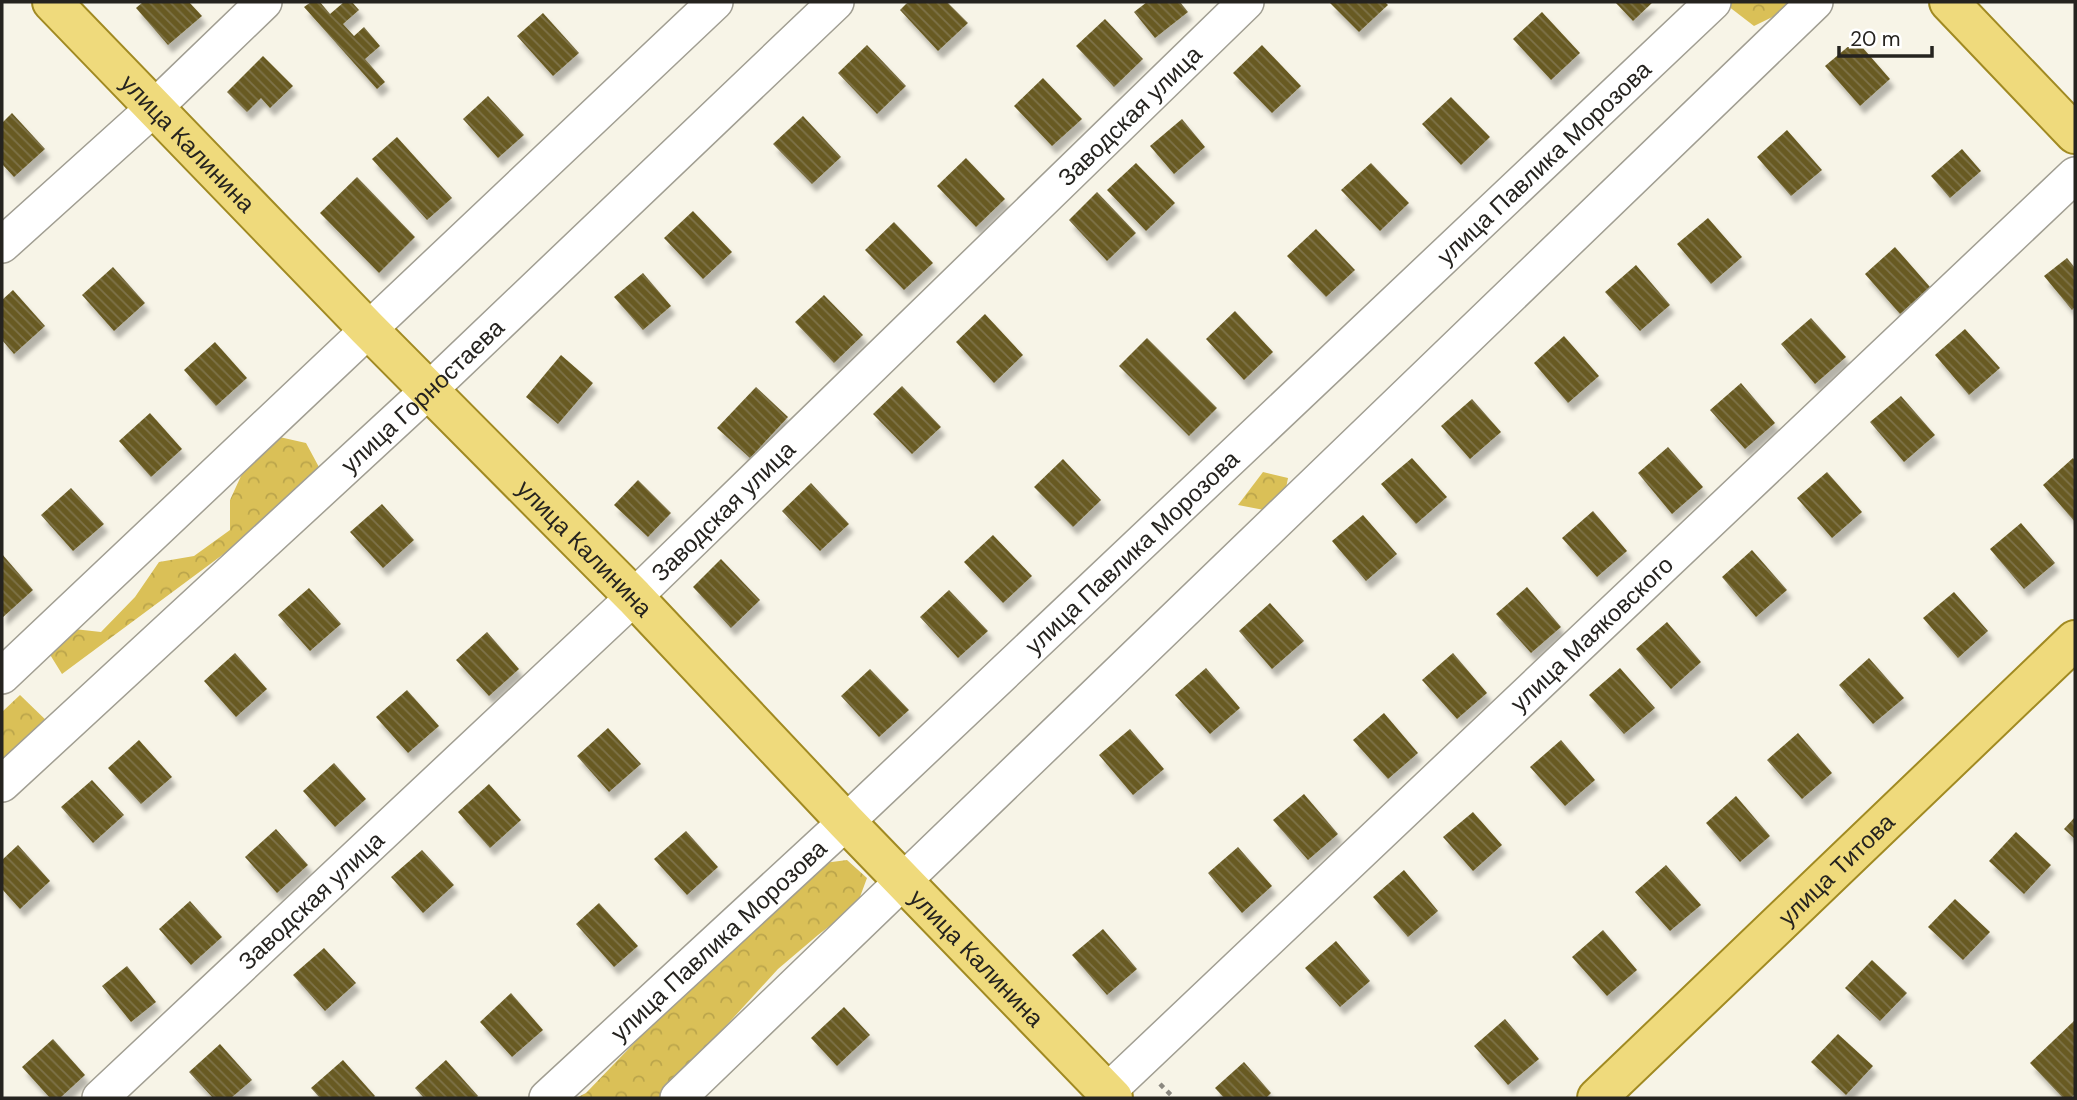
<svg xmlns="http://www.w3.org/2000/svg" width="2077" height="1100" viewBox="0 0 2077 1100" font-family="'DM Sans',sans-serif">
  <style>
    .forest { fill: url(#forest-crowns) }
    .building { fill: url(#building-back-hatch); filter: url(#shadow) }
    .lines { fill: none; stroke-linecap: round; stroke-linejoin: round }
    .minor-casing { stroke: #a19e92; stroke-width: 38 }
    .major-casing { stroke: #a18a22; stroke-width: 42 }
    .path { stroke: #8b8880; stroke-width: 4.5; stroke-dasharray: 5 5; stroke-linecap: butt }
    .minor { stroke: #fff; stroke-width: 35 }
    .major { stroke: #efda7c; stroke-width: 38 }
    .labels { text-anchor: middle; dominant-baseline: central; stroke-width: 7; stroke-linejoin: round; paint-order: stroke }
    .street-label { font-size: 24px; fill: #25231f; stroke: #fff }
  </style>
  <defs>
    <pattern id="forest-crowns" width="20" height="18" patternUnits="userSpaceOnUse" patternTransform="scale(1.75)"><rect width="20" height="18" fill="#dac057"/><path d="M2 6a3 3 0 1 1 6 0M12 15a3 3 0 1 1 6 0" fill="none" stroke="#bba54b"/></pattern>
    <pattern id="building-back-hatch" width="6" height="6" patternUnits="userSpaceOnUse" patternTransform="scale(1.75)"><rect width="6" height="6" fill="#685a23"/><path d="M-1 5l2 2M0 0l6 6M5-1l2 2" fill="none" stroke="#7e7349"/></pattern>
    <filter id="shadow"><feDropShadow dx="4.5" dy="8" stdDeviation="2" flood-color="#0004"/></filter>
  </defs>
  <rect width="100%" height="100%" fill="#f7f4e7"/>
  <g class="forest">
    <polygon points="1733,2 1796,2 1791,8 1754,26 1728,6"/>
    <polygon points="275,436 306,443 320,469 279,513 62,674 49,653 74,629 101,632 135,597 159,562 194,556 230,530 230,500 241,476"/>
    <polygon points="1263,472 1288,478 1284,498 1264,510 1238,505"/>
    <polygon points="20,695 51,725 2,769 2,712"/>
    <polygon points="847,860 867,878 857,905 818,935 778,969 660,1098 576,1098 586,1093 724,950 824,863"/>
  </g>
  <g class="building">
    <polygon points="143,2 189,2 202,16 168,45 136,8"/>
    <polygon points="311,2 320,2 330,14 344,2 352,2 359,10 343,24 354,36 364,27 380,46 365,59 385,82 377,89 304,7"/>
    <polygon points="908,2 947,2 968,23 938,51 900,10"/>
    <polygon points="1147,2 1180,2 1188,12 1155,38 1134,12"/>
    <polygon points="1329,2 1385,2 1388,5 1359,32"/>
    <polygon points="1615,2 1653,2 1633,21"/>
    <polygon points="1542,12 1580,53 1551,80 1513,39"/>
    <polygon points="543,13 579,53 553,76 517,36"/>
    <polygon points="1105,19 1143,59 1114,87 1076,46"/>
    <polygon points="1856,40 1890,79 1860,106 1825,66"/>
    <polygon points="867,45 906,86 877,114 838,73"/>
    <polygon points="1262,45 1301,86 1272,113 1233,73"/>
    <polygon points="263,56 293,86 270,108 261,98 247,112 227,92"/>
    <polygon points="1043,78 1082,119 1052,146 1014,106"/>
    <polygon points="488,96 524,135 498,158 463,119"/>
    <polygon points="1451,97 1490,137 1461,165 1422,124"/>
    <polygon points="12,113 45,149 14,177 2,164 2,123"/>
    <polygon points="803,116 841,157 812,184 773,144"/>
    <polygon points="1182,119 1205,147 1174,174 1150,146"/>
    <polygon points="1787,130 1822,170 1791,196 1757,157"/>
    <polygon points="397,137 452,198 427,220 372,159"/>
    <polygon points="1962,149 1981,171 1950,198 1931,176"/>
    <polygon points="966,158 1005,199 976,227 937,186"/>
    <polygon points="1136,163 1175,203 1146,231 1107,190"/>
    <polygon points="1371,163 1409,203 1380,231 1341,190"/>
    <polygon points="357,177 415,237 379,273 320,213"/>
    <polygon points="1097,192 1136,233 1107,261 1069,220"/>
    <polygon points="693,211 732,252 703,279 664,238"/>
    <polygon points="1708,218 1742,257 1711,284 1677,244"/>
    <polygon points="894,222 933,263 904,290 865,250"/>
    <polygon points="1316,229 1355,270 1326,297 1287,256"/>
    <polygon points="1895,247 1930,287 1900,314 1865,274"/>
    <polygon points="2067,258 2075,268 2075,307 2072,310 2044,276"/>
    <polygon points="1636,265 1670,305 1640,331 1605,292"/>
    <polygon points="113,267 145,303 114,331 82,295"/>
    <polygon points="643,273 671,306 643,330 614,297"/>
    <polygon points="13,290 45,326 14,354 2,340 2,300"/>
    <polygon points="824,295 863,335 834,363 795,322"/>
    <polygon points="1235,311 1273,352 1244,380 1206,339"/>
    <polygon points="985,314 1023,355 994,383 956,342"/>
    <polygon points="1811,318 1846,357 1815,384 1781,344"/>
    <polygon points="1965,329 2000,368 1969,395 1935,355"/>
    <polygon points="1564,336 1599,376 1568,403 1534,363"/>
    <polygon points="1147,338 1217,408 1189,436 1119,366"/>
    <polygon points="215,342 247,378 216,406 184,370"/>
    <polygon points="561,355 593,383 558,424 526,397"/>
    <polygon points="1741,383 1775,423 1745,449 1710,410"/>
    <polygon points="902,386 941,427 912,454 873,414"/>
    <polygon points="756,387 788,417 750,458 717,428"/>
    <polygon points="1901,396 1935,435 1904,462 1870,422"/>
    <polygon points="1472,399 1501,432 1470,459 1441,426"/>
    <polygon points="150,413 182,449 151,477 119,441"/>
    <polygon points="1668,447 1703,487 1672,514 1638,473"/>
    <polygon points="1412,458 1447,497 1416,524 1381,484"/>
    <polygon points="2073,458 2075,461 2075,522 2043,485"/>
    <polygon points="1063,459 1101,500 1073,527 1034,487"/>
    <polygon points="1827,472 1862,512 1832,538 1797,498"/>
    <polygon points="638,480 671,513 648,537 614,505"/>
    <polygon points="811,483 849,524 820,551 782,511"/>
    <polygon points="71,488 104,524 73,551 41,515"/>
    <polygon points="382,504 414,540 383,568 350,532"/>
    <polygon points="1593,511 1627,551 1597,577 1562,538"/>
    <polygon points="1363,515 1397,554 1366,581 1332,541"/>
    <polygon points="2021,523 2055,563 2024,589 1990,549"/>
    <polygon points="993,535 1032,576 1003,603 964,562"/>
    <polygon points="1752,550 1787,590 1756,617 1722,577"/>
    <polygon points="2,554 33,590 2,618"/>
    <polygon points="721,559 760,600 731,628 693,587"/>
    <polygon points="1527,587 1561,627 1531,653 1496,614"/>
    <polygon points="309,588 341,624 310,651 278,615"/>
    <polygon points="949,590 988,631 958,658 920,617"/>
    <polygon points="1954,592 1988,631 1958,658 1923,618"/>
    <polygon points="1270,603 1304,641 1272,669 1239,631"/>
    <polygon points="1667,622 1701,662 1671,689 1636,649"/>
    <polygon points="487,632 519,669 489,696 456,660"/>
    <polygon points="235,653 267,689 236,717 204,681"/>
    <polygon points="1453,653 1487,693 1457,719 1422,680"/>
    <polygon points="1869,658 1904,698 1873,724 1839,685"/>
    <polygon points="1206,668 1240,708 1210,734 1175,695"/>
    <polygon points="1620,668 1655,708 1624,734 1589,695"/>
    <polygon points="870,669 909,710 879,737 841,696"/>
    <polygon points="407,690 439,726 408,753 376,717"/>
    <polygon points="1384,713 1418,753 1388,779 1353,740"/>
    <polygon points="608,728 641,764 609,792 577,756"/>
    <polygon points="1130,729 1164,769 1133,795 1099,755"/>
    <polygon points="1798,733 1832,773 1802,799 1767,760"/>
    <polygon points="139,740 172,777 141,804 108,768"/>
    <polygon points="1561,740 1595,780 1565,806 1530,767"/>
    <polygon points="334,763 366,799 335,827 303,791"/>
    <polygon points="92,780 124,815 93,843 61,807"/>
    <polygon points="489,784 521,820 490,848 458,812"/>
    <polygon points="1304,794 1338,834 1308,860 1273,820"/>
    <polygon points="1736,796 1770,836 1740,862 1706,823"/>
    <polygon points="1473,812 1502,845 1473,871 1443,837"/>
    <polygon points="2075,817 2075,839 2064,829"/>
    <polygon points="276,829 308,865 277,893 245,857"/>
    <polygon points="686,831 718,867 687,895 654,859"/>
    <polygon points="2016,832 2051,865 2024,894 1989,861"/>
    <polygon points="18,845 50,881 20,909 2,889 2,860"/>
    <polygon points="1238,847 1272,886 1242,913 1208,873"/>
    <polygon points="422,850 454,885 423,913 391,877"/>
    <polygon points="1666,865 1701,905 1670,931 1635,892"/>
    <polygon points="1404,870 1438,911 1408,937 1373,897"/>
    <polygon points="1955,899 1990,932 1963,960 1928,927"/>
    <polygon points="190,901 222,937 191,965 159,929"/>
    <polygon points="599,903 638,946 614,967 576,924"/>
    <polygon points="1103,929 1137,969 1107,995 1072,955"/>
    <polygon points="1603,930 1637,970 1607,996 1572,957"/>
    <polygon points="1336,941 1370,981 1340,1007 1305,968"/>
    <polygon points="324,948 356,983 325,1011 293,975"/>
    <polygon points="1872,960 1907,993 1880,1021 1845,988"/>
    <polygon points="127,966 156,1002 131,1022 102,986"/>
    <polygon points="511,993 543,1030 512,1057 480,1022"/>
    <polygon points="844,1007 870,1035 837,1066 811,1038"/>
    <polygon points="1505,1019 1539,1059 1508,1085 1474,1046"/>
    <polygon points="2075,1020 2075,1094 2071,1098 2063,1098 2030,1063"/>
    <polygon points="1838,1034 1873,1066 1846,1095 1811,1062"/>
    <polygon points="53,1039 85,1075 60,1098 50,1098 22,1067"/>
    <polygon points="220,1044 252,1080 231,1098 213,1098 189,1072"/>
    <polygon points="343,1060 375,1096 373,1098 320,1098 311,1088"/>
    <polygon points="446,1060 478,1096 476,1098 424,1098 415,1088"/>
    <polygon points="1244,1062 1271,1093 1266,1098 1224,1098 1215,1088"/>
  </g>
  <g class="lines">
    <defs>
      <g id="minor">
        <polyline points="2,245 154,108 264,2"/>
        <polyline points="2,676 715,2"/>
        <path id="s1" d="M2,784L429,390L836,2"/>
        <path id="s2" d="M1107,1092L2075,175"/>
        <path id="s3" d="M100,1098L634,597L1246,2"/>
        <path id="s4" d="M547,1098L846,822L1713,2"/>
        <polyline points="678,1098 1815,2"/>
      </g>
      <g id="major">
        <path id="s5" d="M52,2L367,328L634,597L846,822L1113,1098"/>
        <polyline points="1949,2 2075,134"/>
        <path id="s6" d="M1597,1098L2075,640"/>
      </g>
    </defs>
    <use href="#minor" class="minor-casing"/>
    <use href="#major" class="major-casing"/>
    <polyline class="path" points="1160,1084 1174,1098"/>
    <use href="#minor" class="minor"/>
    <use href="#major" class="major"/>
  </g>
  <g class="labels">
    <g class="street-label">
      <text stroke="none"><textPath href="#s3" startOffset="1423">Заводская улица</textPath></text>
      <text stroke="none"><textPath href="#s5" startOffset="196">улица Калинина</textPath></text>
      <text stroke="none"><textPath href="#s4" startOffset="1367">улица Павлика Морозова</textPath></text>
      <text stroke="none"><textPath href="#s1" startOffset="572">улица Горностаева</textPath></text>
      <text stroke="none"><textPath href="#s3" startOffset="856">Заводская улица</textPath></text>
      <text stroke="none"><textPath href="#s5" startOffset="763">улица Калинина</textPath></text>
      <text stroke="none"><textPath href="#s4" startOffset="800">улица Павлика Морозова</textPath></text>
      <text stroke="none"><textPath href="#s2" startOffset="667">улица Маяковского</textPath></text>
      <text stroke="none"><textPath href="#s6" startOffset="331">улица Титова</textPath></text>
      <text stroke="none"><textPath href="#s3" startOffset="289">Заводская улица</textPath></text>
      <text stroke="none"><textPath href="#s4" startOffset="233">улица Павлика Морозова</textPath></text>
      <text stroke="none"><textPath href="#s5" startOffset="1330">улица Калинина</textPath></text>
    </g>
  </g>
  <rect width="2077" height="1100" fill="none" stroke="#25231f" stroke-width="7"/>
  <path d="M1839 46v10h93v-10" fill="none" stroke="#25231f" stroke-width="3.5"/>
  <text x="1850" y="46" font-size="21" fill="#25231f" stroke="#ffffff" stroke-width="5" paint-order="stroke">20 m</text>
</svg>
